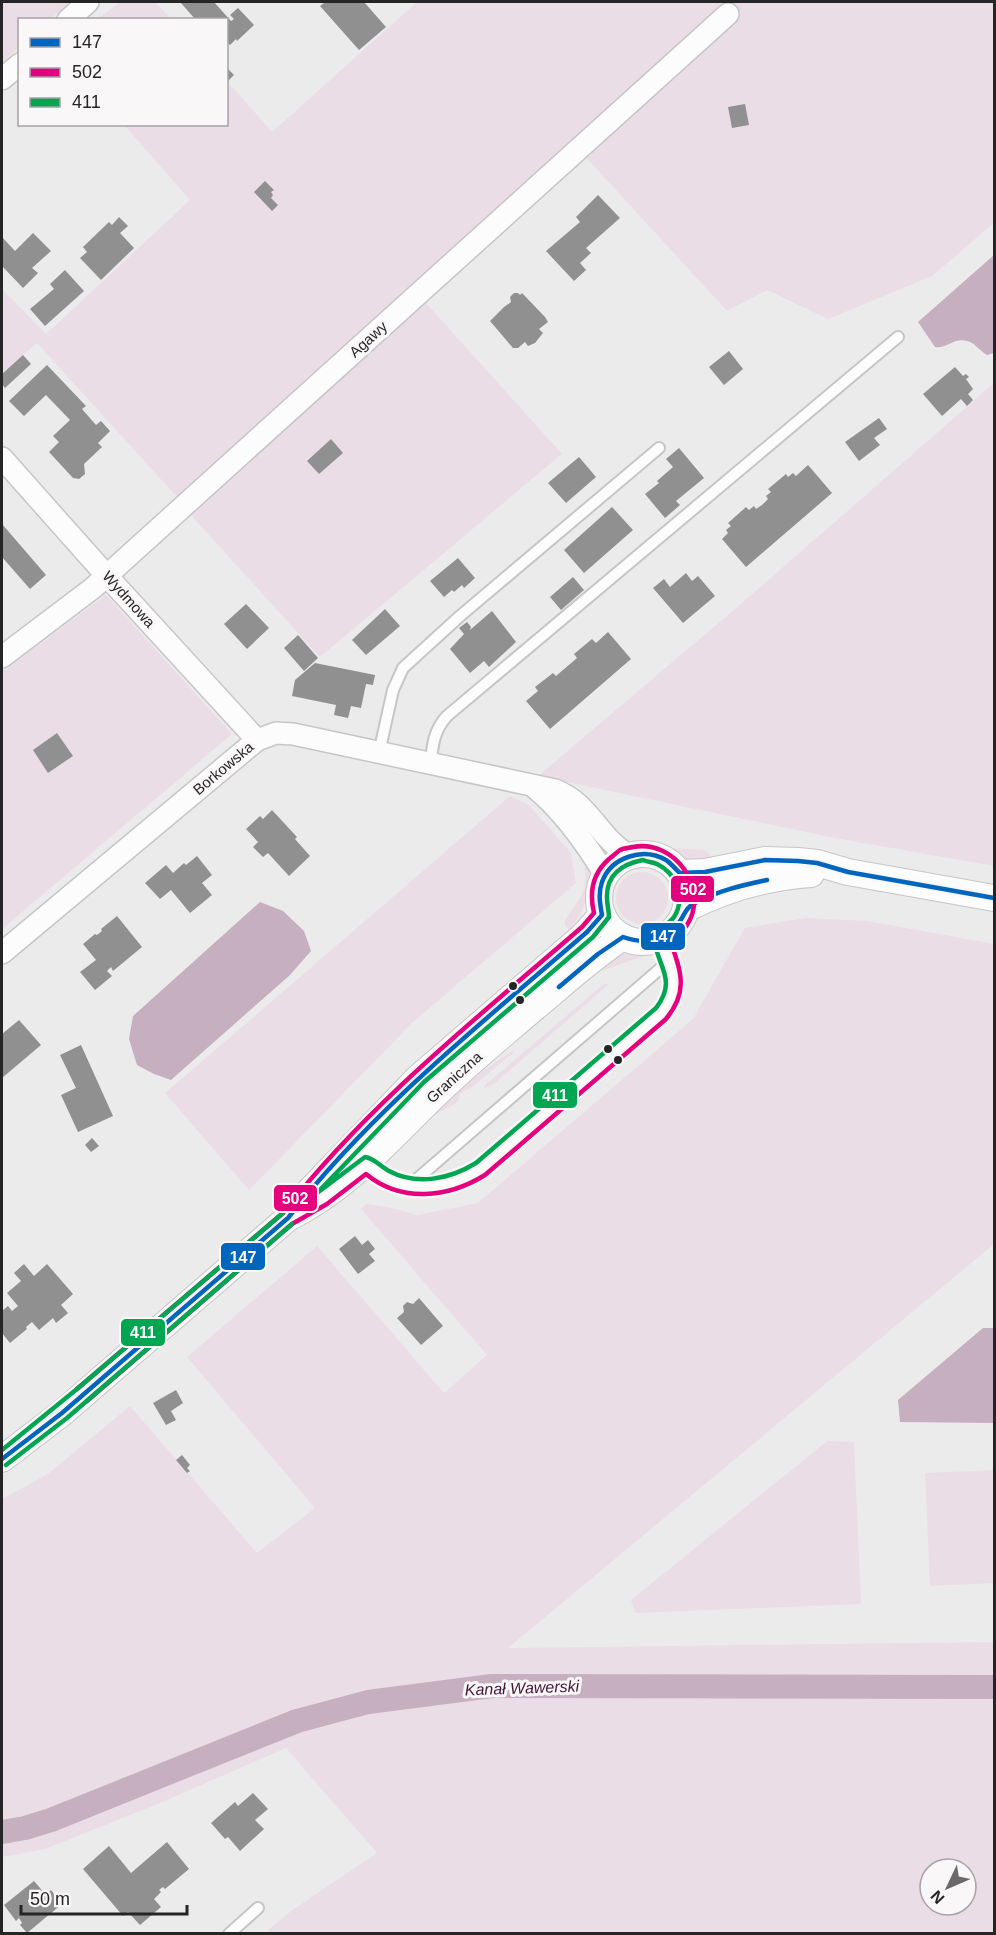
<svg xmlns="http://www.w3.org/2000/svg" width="996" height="1935" viewBox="0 0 996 1935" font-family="Helvetica,sans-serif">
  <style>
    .green { fill: #ebdde6; fill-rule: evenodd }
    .water { fill: #c6afbe }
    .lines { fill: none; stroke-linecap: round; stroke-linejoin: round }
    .canal { stroke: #c6afbe; stroke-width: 24 }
    .building { fill: #919091 }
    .service-casing { stroke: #c7c6c7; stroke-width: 14 }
    .minor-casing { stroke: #c7c6c7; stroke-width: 24 }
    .tertiary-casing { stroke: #c7c6c7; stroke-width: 28 }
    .service { stroke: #fcfcfc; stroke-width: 10 }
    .minor { stroke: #fcfcfc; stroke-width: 21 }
    .tertiary { stroke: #fcfcfc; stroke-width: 26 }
    .bus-1-casing { stroke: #faf7f9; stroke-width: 9 }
    .bus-2-casing { stroke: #faf7f9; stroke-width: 9 }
    .bus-3-casing { stroke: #faf7f9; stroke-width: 9 }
    .bus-1 { stroke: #0065bd; stroke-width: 4.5 }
    .bus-2 { stroke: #e5007d; stroke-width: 4.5 }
    .bus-3 { stroke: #00a651; stroke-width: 4.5 }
    .bus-dot { fill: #262526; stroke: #faf7f9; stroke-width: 2 }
    .labels { text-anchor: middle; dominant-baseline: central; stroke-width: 6; stroke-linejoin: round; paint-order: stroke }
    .street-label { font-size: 15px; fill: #262526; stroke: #faf7f9 }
    .water-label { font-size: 16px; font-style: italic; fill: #421736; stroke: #faf7f9 }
    .line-badge { stroke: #faf7f9; stroke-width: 2 }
    .badge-label { font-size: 16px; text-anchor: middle; font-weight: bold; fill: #fff }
  </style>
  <rect width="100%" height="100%" fill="#ecebec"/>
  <g class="green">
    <polygon points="2,2 71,2 50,19 20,20 19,47 2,63"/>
    <polygon points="120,2 155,2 171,19 98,19"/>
    <polygon points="417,2 994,2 994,223 932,276 828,319 767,290 727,311 571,141 177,497 37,343 2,373 2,289 46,334 190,200 124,125 226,124 227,81 272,132"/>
    <polygon points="426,303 562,454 320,657 189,513"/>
    <polygon points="994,383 994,866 835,838 538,776 742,603"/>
    <polygon points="106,595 232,734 2,929 2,672"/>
    <polygon points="510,796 529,805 571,853 576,883 412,1023 249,1190 165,1093"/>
    <polygon points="670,848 704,850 709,853 711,862 689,861 670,850"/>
    <path d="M583,856C598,877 585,914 569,930L565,925V920C584,892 589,891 583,856Z"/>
    <circle cx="642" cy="898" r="26"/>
    <path d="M806,918L868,921L994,944V1244L508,1648L994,1642V1933H271L268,1930L291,1911L377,1853L286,1748L160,1803L45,1849L2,1857V1499L48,1474L130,1406L257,1553L315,1508L187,1357L317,1246L444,1393L487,1355L361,1209L366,1204L388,1207L417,1215L478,1203L693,1019L745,928ZM930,1869H966V1905H930Z"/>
    <polygon points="642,953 647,955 604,970 599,965 617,955"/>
    <polygon points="605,983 608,985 494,1084 483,1089 485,1085"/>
    <polygon points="512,1051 514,1052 471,1088 460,1093 458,1102 433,1116 392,1151 455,1090"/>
    <polygon points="827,1441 854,1442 861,1604 635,1613 631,1600"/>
    <polygon points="994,1470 994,1583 930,1586 925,1473"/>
  </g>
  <g class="water">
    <path d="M994,255V353L987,355C980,351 974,342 967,341C954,337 947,349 935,347L918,322Z"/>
    <polygon points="260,902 283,911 304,931 311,951 290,975 171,1080 154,1074 137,1065 129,1039 133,1016"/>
    <polygon points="983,1328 994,1328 994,1423 900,1422 898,1400"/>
  </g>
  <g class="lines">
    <polyline class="canal" points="2,1832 25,1828 51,1820 297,1721 368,1702 492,1686 994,1687"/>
  </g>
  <g class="building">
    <polygon points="180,2 214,2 231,21 234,19 230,15 238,8 254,25 237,41 236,39 230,45 226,41 226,20 196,20"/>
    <polygon points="325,2 364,2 386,27 359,50 320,6"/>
    <polygon points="226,67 234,75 228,81 226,80"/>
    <polygon points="745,104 749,125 732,128 728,107"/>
    <polygon points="265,181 274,190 271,192 273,195 271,198 278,205 272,211 254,192"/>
    <polygon points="598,195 620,218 586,248 591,253 580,263 586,270 574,281 546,251 580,222 576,217"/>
    <polygon points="119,217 128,226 120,233 134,248 101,280 80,258 87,252 83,247 109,222 112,225"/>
    <polygon points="33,233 51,251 32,268 38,273 23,288 2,266 2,237 15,251"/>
    <polygon points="65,270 84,291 45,326 30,309 54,289 50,284"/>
    <polygon points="514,293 518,293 520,295 522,293 545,317 548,322 539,329 543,333 535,343 528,346 525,342 518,348 513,348 490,321 504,307 511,302 510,297"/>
    <polygon points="729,351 743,369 724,385 709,367"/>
    <polygon points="23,355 31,364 5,388 2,384 2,374"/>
    <polygon points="47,365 86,406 82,409 96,425 101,421 110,431 98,443 102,447 84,464 85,474 79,479 73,478 49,452 59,442 53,436 70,420 46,395 24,416 9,401"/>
    <polygon points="955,367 963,376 966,374 969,377 966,379 973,389 968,394 973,400 967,406 961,399 942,416 923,394"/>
    <polygon points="879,418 887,429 874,438 880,445 859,461 845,442"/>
    <polygon points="331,439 343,453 319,474 307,461"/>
    <polygon points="679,448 704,478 676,501 680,505 665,518 645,494 659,483 657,481 673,467 666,459"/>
    <polygon points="579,457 596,477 566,503 548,483"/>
    <polygon points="808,465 832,493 746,567 722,539 728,533 726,530 731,526 728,523 746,507 749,510 754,506 756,509 762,505 768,499 766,496 771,492 768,489 786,474 788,477 793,473 796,476"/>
    <polygon points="612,507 633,530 584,573 564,550"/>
    <polygon points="2,524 46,575 30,589 2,557"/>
    <polygon points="458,558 475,578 464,588 462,585 454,592 452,590 444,597 430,581"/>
    <polygon points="686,573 692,581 698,576 715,596 683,623 653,588 664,579 670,587"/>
    <polygon points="573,577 584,590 561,610 550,597"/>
    <polygon points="246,604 269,628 247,649 224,624"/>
    <polygon points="385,609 400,626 366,655 352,640"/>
    <polygon points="492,611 516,642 489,667 484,661 470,673 450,649 464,634 459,628 467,622 471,627 470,630"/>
    <polygon points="608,632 631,659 550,729 526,701 538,691 535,687 553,673 556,676 577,658 574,654 592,639 596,643"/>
    <polygon points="298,635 318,658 304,671 284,648"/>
    <polygon points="315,663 375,675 373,685 366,684 361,708 351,706 348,718 334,715 336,705 292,696 295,680"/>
    <polygon points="57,733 73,756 48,773 33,750"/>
    <polygon points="272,810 297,837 295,839 310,856 289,876 268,853 263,857 253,847 258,842 246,829 260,816 263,819"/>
    <polygon points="197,856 212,875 202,883 212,895 190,913 171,890 160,899 145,883 166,865 173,873 184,863 186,865"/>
    <polygon points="117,916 142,947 113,971 111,967 107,971 112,976 95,990 80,972 96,960 83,944 95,934 97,935 102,931 101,929"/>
    <polygon points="19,1020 41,1045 2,1078 2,1034"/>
    <polygon points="81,1045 113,1116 78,1132 61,1095 76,1088 60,1055"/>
    <polygon points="92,1138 99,1146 91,1152 85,1145"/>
    <polygon points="355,1236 362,1245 368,1240 375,1249 369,1254 375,1261 358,1274 339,1249"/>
    <polygon points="24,1264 34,1276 47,1264 73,1294 61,1305 68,1313 56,1323 53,1318 39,1330 32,1322 26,1327 27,1329 10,1343 2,1333 2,1311 8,1306 12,1311 18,1306 7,1293 21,1281 14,1273"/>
    <polygon points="419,1298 443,1326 421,1345 397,1318 404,1312 403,1306 407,1302 413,1304"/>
    <polygon points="176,1390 183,1403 171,1411 176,1420 166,1425 153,1403"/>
    <polygon points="182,1455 190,1465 187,1468 190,1471 187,1473 176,1460"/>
    <polygon points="253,1793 268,1809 255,1820 264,1829 240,1851 228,1837 225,1839 211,1823 235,1802 238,1806"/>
    <polygon points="167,1842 189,1869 165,1889 163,1887 159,1890 161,1892 154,1899 161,1907 140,1925 128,1912 123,1916 83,1869 109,1846 131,1873"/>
    <polygon points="34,1881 46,1895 51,1890 62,1904 27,1933 20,1925 22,1923 19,1918 16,1921 4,1905"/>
  </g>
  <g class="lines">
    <defs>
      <g id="service">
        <polyline points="379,753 393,690 403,668 460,616 659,448"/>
        <path d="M431,764C432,746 434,730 447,716L898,337"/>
        <path d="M365,1163C390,1192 443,1194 474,1174L665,1009C682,986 669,962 661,938"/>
        <polyline points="410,1185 669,961"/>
        <polyline points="229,1934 258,1908"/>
      </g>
      <g id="minor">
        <polyline points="68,20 88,2"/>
        <polyline points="2,79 20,64"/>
        <polyline points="2,458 106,575 257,740"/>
        <polyline points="2,657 93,588 728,14"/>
        <path d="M534,787C563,811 586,843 605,875"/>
        <path d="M2,953L257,740L276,733L293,734L555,790C581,801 589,817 607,837C613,844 621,850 628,856"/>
      </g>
      <g id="tertiary">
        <circle cx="643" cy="898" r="44"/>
        <polyline points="680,873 705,872 765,860 798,861 817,863 848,872 994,898"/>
        <path d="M686,909C725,889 767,877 811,874"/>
        <polyline points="300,1201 419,1077 583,936 602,915"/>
        <path d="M2,1459L62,1413L288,1218C345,1190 386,1143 431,1099C463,1067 499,1038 534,1008C563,984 591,958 623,937"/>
      </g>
    </defs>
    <use href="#service" class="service-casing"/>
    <use href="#minor" class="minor-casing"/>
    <use href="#tertiary" class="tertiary-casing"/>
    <use href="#service" class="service"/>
    <use href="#minor" class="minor"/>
    <use href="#tertiary" class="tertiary"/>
    <defs>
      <g id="bus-1">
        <path d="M559,987L598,954L623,937C643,944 664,942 678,924C685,915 685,908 695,903C717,891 743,885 767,880"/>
        <path d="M2,1459L62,1413L288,1218C373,1109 483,1022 587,932L602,915C600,904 598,893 602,882C611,857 643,847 666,860C671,863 675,869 680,873L705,872L765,860L798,861L817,863L848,872L994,898"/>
      </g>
      <path id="bus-2" d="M77,1389L283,1213C368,1104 478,1017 582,927L594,913C589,892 593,873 609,859C613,856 616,853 620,850C624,848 629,848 633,847C675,839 710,889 687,925C683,931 675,936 670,940C681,972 689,991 666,1019L485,1175C448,1198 401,1203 366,1174L327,1204L292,1224L87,1401"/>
      <g id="bus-3">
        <path d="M643,860C647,862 653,862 657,864C676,873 686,898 674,917C669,924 659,928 654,936C655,965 679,978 656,1008L476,1163C450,1179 417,1186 389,1171C381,1167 374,1158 365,1157L317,1193L424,1082L593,937L609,917C609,911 607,905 607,898C606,875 622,864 643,860Z"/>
        <polyline points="2,1450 77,1389 283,1213"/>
        <polyline points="6,1465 67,1418 292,1224"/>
      </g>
    </defs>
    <use href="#bus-1" class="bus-1-casing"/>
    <use href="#bus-2" class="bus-2-casing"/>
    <use href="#bus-3" class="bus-3-casing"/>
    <use href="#bus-1" class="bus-1"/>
    <use href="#bus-2" class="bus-2"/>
    <use href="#bus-3" class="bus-3"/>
  </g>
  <g class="bus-dot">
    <circle cx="513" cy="986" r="5"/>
    <circle cx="520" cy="1000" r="5"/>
    <circle cx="608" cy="1049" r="5"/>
    <circle cx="618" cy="1060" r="5"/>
  </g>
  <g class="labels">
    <g class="street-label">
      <text transform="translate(368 339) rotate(-42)">Agawy</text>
      <text transform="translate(129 599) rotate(48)">Wydmowa</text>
      <text transform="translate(223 768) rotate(-40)">Borkowska</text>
      <text transform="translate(454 1077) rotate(-42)">Graniczna</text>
    </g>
    <g class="water-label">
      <text transform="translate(522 1688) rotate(-2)">Kanał Wawerski</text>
    </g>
  </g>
  <g class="line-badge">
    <rect x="670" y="875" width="45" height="28" rx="6" fill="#e5007d"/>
    <rect x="640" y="922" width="46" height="29" rx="6" fill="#0065bd"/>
    <rect x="532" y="1081" width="46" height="28" rx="6" fill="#00a651"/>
    <rect x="273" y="1184" width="45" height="28" rx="6" fill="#e5007d"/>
    <rect x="220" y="1242" width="46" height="29" rx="6" fill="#0065bd"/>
    <rect x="120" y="1318" width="46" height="29" rx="6" fill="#00a651"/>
  </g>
  <g class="badge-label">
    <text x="693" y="895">502</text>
    <text x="663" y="942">147</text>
    <text x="555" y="1101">411</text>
    <text x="295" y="1204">502</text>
    <text x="243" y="1263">147</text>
    <text x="143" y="1338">411</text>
  </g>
  <rect width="996" height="1935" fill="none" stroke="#262526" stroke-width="6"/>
  <rect x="18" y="18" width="210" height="108" fill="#faf7f9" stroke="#a5a3a5" stroke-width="1.5"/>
  <rect x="30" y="38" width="30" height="9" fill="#0065bd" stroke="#a5a3a5" stroke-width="1.5"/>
  <text x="72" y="48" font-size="18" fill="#262526">147</text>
  <rect x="30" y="68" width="30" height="9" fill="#e5007d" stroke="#a5a3a5" stroke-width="1.5"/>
  <text x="72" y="78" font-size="18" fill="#262526">502</text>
  <rect x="30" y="98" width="30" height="9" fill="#00a651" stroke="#a5a3a5" stroke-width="1.5"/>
  <text x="72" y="108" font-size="18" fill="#262526">411</text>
  <g transform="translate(948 1887) rotate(226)"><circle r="28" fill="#faf7f9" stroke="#a5a3a5" stroke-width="1.5"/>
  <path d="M0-4.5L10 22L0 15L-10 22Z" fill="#6b6a6b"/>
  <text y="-9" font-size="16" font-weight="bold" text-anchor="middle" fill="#262526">N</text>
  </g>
  <path d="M21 1905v9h166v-9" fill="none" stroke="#262526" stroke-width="3"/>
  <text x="30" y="1905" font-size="18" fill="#262526" stroke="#faf7f9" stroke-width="4.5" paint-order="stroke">50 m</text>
</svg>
